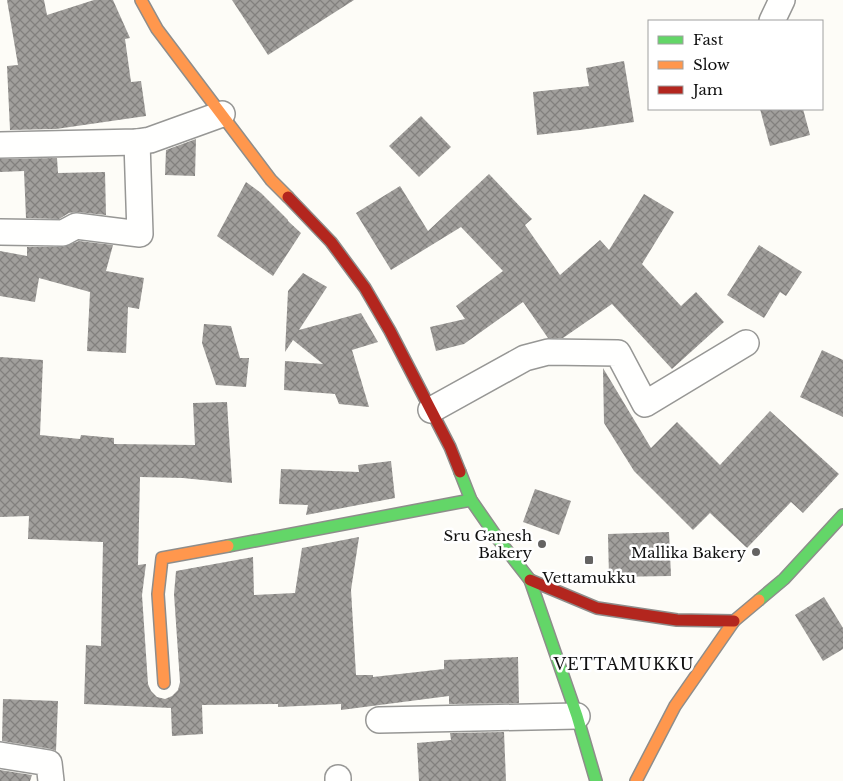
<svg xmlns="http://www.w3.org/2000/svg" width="843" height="781" viewBox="0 0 843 781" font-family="'Libre Baskerville',serif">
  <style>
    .building { fill: url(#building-cross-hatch) }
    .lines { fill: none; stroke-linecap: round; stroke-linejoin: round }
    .street-casing { stroke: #979795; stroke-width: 28 }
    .fast-casing { stroke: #8e8d8b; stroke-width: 14 }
    .slow-casing { stroke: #8e8d8b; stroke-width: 14 }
    .jam-casing { stroke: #8e8d8b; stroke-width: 14 }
    .street { stroke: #fffffe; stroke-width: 25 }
    .fast { stroke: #63d668; stroke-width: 11 }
    .slow { stroke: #ff974d; stroke-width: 11 }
    .jam { stroke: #b3261e; stroke-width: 11 }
    .poi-dot { fill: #646362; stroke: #fff; stroke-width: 2 }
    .labels { text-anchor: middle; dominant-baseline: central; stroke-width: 5; stroke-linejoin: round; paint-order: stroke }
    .poi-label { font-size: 15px; fill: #111; stroke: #fff; text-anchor: end }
    .neighbourhood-label { font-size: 16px; letter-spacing: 1px; fill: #111; stroke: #fff }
  </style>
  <defs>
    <pattern id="building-cross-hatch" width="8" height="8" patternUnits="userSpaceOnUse" patternTransform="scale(1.25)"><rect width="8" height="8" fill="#a19f9c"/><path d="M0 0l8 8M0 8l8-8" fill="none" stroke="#82807e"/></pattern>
  </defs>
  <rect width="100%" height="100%" fill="#fdfcf7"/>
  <g class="building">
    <polygon points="7,0 44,0 47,15 94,0 113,0 130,38 125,39 131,82 141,81 146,116 56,129 10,130 7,66 18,65"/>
    <polygon points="232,0 354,0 268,55"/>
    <polygon points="624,61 634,122 580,130 537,135 533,92 589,86 586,68"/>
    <polygon points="760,109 803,109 810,135 770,146"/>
    <polygon points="421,116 451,147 419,177 389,146"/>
    <polygon points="196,139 195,176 165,175 166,150"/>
    <polygon points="57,158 58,173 105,172 106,215 77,212 69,213 59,219 26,218 24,171 0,172 0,159"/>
    <polygon points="489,174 532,219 525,225 560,275 600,240 609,250 644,194 674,212 642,264 681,306 696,292 724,322 672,369 612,304 563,338 548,338 523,302 464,344 436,351 430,327 465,319 456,306 503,271 461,227 391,270 356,213 400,186 428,231"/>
    <polygon points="246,182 261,193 288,220 288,221 301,233 273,276 217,236"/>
    <polygon points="79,241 113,245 106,271 144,278 139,309 128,307 126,353 87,351 90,292 39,278 35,302 0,296 0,251 27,256 27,247 63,247"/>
    <polygon points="759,245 802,272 786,296 780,292 764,318 727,295"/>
    <polygon points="303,273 327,287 299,330 361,313 378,342 352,350 369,407 339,404 335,394 284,390 285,361 323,364 293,340 285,352 288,291"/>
    <polygon points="204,324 231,326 240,358 249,358 246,387 216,385 202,343"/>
    <polygon points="822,350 843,360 843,417 800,397"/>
    <polygon points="0,357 43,360 40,435 80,439 81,435 114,438 114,444 195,445 193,403 227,402 232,483 183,478 140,477 138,565 146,564 142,595 148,684 151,691 157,697 165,699 172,696 178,690 180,682 174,594 176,571 253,557 254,595 295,593 302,548 359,537 351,590 356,675 373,675 373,677 444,669 444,660 518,657 519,703 449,704 449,696 341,710 341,704 278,707 278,704 202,705 203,734 172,736 171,708 84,704 86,645 101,646 103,542 28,539 29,516 0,517"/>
    <polygon points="603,368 651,448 677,422 720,465 770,411 839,474 803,513 791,502 747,548 710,513 693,530 634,471 604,423"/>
    <polygon points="391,461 395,498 306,515 308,505 279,504 281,469 359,472 358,465"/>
    <polygon points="535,489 571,501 559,535 523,522"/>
    <polygon points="669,532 671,576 609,577 608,534"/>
    <polygon points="824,597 843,628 843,649 823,661 795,615"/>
    <polygon points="3,699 58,701 56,751 51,749 2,741"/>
    <polygon points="504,732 506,781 419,781 417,743 451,740 450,733"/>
    <polygon points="0,770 32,775 30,781 0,781"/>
  </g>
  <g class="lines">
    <defs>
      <g id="street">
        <polyline points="772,21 782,0"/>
        <polyline points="0,145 137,142 150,140 222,114"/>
        <polyline points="0,232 63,233 76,226 140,234 137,142"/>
        <polyline points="431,410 525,358 548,352 618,353 645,404 746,343"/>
        <polyline points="379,720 577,716"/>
        <polyline points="0,755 49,763 51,781"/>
        <polyline points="338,778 338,781"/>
      </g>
      <g id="fast">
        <polyline points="460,472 471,500 498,539 530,580 577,716 596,781"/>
        <polyline points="228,546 471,500"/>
        <polyline points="759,600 784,579 843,515"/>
      </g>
      <g id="slow">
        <polyline points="141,0 157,29 271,180 288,197"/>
        <polyline points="164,683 158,594 162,558 228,546"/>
        <polyline points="636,781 675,706 734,621 759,600"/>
      </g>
      <g id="jam">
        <polyline points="288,197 331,242 365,288 390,331 450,447 460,472"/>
        <polyline points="530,580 597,608 677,620 734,621"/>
      </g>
    </defs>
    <use href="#street" class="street-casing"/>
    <use href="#fast" class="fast-casing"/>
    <use href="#slow" class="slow-casing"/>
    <use href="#jam" class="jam-casing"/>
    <use href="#street" class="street"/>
    <use href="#fast" class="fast"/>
    <use href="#slow" class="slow"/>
    <use href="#jam" class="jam"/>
  </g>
  <g class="poi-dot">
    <circle cx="542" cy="544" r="5"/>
    <circle cx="756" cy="552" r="5"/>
    <rect x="584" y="555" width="10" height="10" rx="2.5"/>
  </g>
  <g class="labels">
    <g class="poi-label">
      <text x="532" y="535">Sru Ganesh<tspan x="532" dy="17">Bakery</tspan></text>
      <text x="746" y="552">Mallika Bakery</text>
      <text x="589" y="577" text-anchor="middle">Vettamukku</text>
    </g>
    <g class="neighbourhood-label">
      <text x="624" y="664">VETTAMUKKU</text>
    </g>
  </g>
  <rect x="648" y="20" width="175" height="90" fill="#ffffff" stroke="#a0a0a0"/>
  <rect x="658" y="36" width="25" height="8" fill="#63d668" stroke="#a0a0a0"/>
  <text x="693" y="45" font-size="15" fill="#111111">Fast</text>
  <rect x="658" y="61" width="25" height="8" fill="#ff974d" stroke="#a0a0a0"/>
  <text x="693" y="70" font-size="15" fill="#111111">Slow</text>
  <rect x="658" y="86" width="25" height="8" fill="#b3261e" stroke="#a0a0a0"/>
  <text x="693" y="95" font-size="15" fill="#111111">Jam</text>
</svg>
